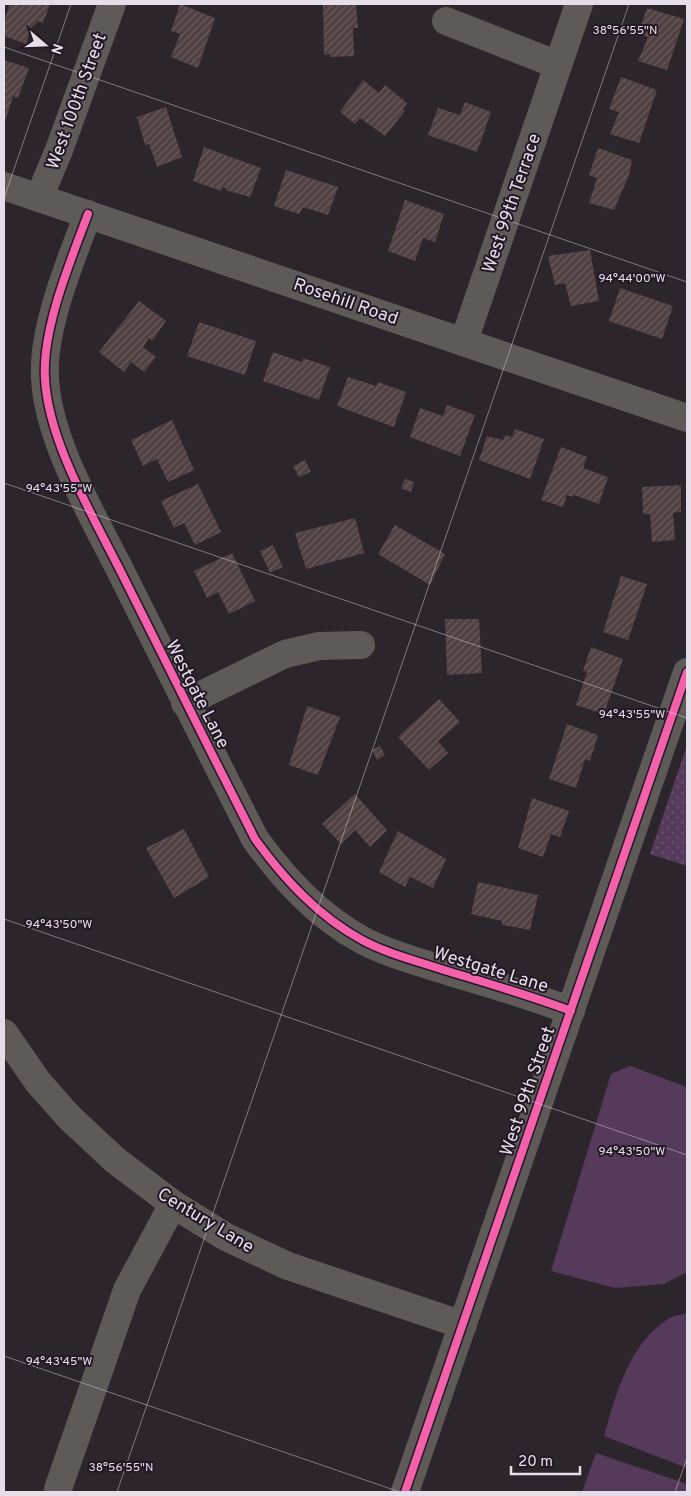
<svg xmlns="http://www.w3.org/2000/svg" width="691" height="1496" viewBox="0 0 691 1496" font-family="Overpass,sans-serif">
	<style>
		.grass { fill: url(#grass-dots) }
		.garden { fill: #563a5b }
		.building { fill: url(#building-hatch) }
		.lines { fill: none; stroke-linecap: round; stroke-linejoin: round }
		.minor { stroke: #5d5a58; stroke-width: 28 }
		.cycleway-casing { stroke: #241826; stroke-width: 11 }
		.cycleway { stroke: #f560ab; stroke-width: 8 }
		.ticks { fill: none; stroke: #e5dde7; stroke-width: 1; stroke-opacity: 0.45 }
		.labels { text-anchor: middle; stroke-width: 4; stroke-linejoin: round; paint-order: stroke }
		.street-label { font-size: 18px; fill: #e5dde7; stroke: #241826 }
		.ticks-label { font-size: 12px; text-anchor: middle; fill: #e5dde7; stroke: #241826; stroke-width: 4; stroke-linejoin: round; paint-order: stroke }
	</style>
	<defs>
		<pattern id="grass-dots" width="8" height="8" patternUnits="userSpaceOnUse" patternTransform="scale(1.25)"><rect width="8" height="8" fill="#563a5b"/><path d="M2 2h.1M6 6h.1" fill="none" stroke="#6e5673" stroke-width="1.8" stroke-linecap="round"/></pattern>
		<pattern id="building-hatch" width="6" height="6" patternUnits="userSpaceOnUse" patternTransform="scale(1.25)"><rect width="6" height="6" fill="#504042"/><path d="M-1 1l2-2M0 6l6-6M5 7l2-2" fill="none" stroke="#695b5d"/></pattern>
	</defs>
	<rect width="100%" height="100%" fill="#2c262c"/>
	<path class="grass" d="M 687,745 L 687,866 L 650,854 Z"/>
	<path class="garden" d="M 630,1066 L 687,1087 L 687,1272 L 664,1284 L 615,1288 L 551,1271 L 611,1074 Z
		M 687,1313 L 687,1468 L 604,1436 C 616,1394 629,1344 668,1319 C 673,1315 682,1315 687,1313 Z
		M 596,1453 L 687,1484 L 687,1492 L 582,1492 Z"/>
	<path class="building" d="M 10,4 L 50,4 L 43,23 L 37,21 L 34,26 L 32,26 L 26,44 L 4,36 L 4,21 Z
		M 180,4 L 215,18 L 198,68 L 171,57 L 180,34 L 171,31 Z
		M 323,4 L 356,4 L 358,28 L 353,28 L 354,56 L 330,57 L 330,54 L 324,55 Z
		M 647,8 L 684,19 L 667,70 L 638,61 L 648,37 L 638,33 Z
		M 4,60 L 29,68 L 18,98 L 13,96 L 4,125 Z
		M 621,77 L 657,90 L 639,143 L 610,134 L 619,112 L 609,109 Z
		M 363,80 L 379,93 L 385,85 L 407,103 L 403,109 L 405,111 L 385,136 L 360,118 L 355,124 L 340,112 Z
		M 465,102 L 491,112 L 477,152 L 428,135 L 438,108 L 460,115 Z
		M 166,107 L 182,157 L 157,167 L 149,144 L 145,145 L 137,117 Z
		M 204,147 L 261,168 L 250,197 L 225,190 L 226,188 L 223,187 L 221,191 L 193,181 Z
		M 598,148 L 632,160 L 629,175 L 614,210 L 589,203 L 597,178 L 589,175 Z
		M 286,170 L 338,187 L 328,215 L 303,207 L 299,214 L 274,206 Z
		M 405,200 L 444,214 L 435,242 L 423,238 L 415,261 L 388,251 Z
		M 590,250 L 599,301 L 571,306 L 565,283 L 555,285 L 548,256 Z
		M 620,288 L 673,306 L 662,339 L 609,321 Z
		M 139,301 L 166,321 L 152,341 L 149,338 L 143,347 L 156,357 L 144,372 L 131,362 L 124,372 L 99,352 Z
		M 199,322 L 256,341 L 245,375 L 187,356 Z
		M 273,352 L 302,362 L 303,358 L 330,367 L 319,400 L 263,381 Z
		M 348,377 L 376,386 L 378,382 L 406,392 L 394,427 L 337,406 Z
		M 447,405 L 475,415 L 460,456 L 410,437 L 420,408 L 443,416 Z
		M 172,420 L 194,470 L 168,482 L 157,459 L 143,466 L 131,440 Z
		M 515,429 L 544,439 L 530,479 L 479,460 L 487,436 L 503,440 L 505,435 L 512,437 Z
		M 561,447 L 587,457 L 583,468 L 608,477 L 599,504 L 574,495 L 572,497 L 567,495 L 563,507 L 541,500 Z
		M 305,460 L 311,472 L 299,477 L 293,466 Z
		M 405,479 L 414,482 L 411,492 L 401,488 Z
		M 198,484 L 221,532 L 195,545 L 184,523 L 174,528 L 161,501 Z
		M 681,485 L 681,512 L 673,513 L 675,540 L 652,542 L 650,514 L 643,514 L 642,487 Z
		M 355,518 L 364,553 L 306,569 L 295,533 Z
		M 395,525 L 445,554 L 430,585 L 378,554 Z
		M 273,545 L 283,567 L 270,573 L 260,551 Z
		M 232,553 L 255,601 L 229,614 L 218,592 L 207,598 L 194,571 Z
		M 621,576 L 647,584 L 628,640 L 603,632 Z
		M 445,619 L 479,619 L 482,673 L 447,675 Z
		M 591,647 L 623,659 L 604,714 L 576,705 L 587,672 L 583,671 Z
		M 439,699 L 460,722 L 438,741 L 448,753 L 429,770 L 398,737 Z
		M 307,706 L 340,717 L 318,775 L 289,765 Z
		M 567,724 L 598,735 L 590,761 L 585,759 L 576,788 L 549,779 Z
		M 380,746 L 385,755 L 377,760 L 372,750 Z
		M 355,794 L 387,830 L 370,847 L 355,830 L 341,844 L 322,824 Z
		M 532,798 L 569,811 L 560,837 L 551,834 L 543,857 L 518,848 Z
		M 184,829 L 209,877 L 174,898 L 146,848 Z
		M 398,831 L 446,859 L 433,888 L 410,877 L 405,887 L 379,872 Z
		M 478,882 L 538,895 L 530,930 L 502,925 L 502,921 L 471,914 Z"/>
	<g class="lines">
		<path class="minor" d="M 446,21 L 558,65
			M 4,186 L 687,418
			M 39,198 L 59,150 L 112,4
			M 88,214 C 71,260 42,328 45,378 C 48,443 96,521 125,580 C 168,666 211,753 255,839 C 285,880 318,916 362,940 C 388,954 417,961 444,970 C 487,983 529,995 571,1011
			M 464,341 L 579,4
			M 185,703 L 285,654 L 319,646 L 361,645
			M 4,1033 L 38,1082 L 69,1117 L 115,1160 L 173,1204 L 226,1237 L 288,1266 L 463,1325
			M 58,1489 L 127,1290 L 173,1204
			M 405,1492 L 687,672"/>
		<g class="cycleway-casing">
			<path id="cycleway" d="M 88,214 C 71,260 42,328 45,378 C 48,443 96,521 125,580 C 168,666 211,753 255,839 C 285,880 318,916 362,940 C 388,954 417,961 444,970 C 487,983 529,995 571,1011
				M 405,1492 L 687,672"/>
		</g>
		<use href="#cycleway" class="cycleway"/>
	</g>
	<path class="ticks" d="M 4,47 L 687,282M 4,198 L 71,4M 4,483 L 687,718M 4,919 L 687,1155M 4,1356 L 400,1492M 117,1492 L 629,4M 675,1492 L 687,1458"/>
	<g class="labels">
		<g class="street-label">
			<text transform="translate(76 101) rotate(-70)" y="6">West 100th Street</text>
			<text transform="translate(511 203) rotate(-71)" y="6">West 99th Terrace</text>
			<text transform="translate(346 301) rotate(19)" y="6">Rosehill Road</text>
			<text transform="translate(198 694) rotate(63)" y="6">Westgate Lane</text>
			<text transform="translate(491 969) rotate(17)" y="6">Westgate Lane</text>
			<text transform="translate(527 1091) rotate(-71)" y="6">West 99th Street</text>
			<text transform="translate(206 1220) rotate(31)" y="6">Century Lane</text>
		</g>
	</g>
	<g class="ticks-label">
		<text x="625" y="34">38°56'55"N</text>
		<text x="632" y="282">94°44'00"W</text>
		<text x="59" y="492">94°43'55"W</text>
		<text x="632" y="718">94°43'55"W</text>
		<text x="59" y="928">94°43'50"W</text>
		<text x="632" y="1155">94°43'50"W</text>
		<text x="59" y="1365">94°43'45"W</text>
		<text x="121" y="1471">38°56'55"N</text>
	</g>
	<rect width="691" height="1496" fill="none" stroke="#e5dde7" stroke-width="10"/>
	<g transform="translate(45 45) rotate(109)" stroke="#241826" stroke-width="4" paint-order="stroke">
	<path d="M0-4L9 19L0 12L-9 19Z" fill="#e5dde7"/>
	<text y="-8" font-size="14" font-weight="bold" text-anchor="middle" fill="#e5dde7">N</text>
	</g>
	<path d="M511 1466v8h69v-8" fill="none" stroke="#e5dde7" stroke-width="2.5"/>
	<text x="518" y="1466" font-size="15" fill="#e5dde7" stroke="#241826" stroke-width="4" paint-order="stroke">20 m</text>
</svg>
